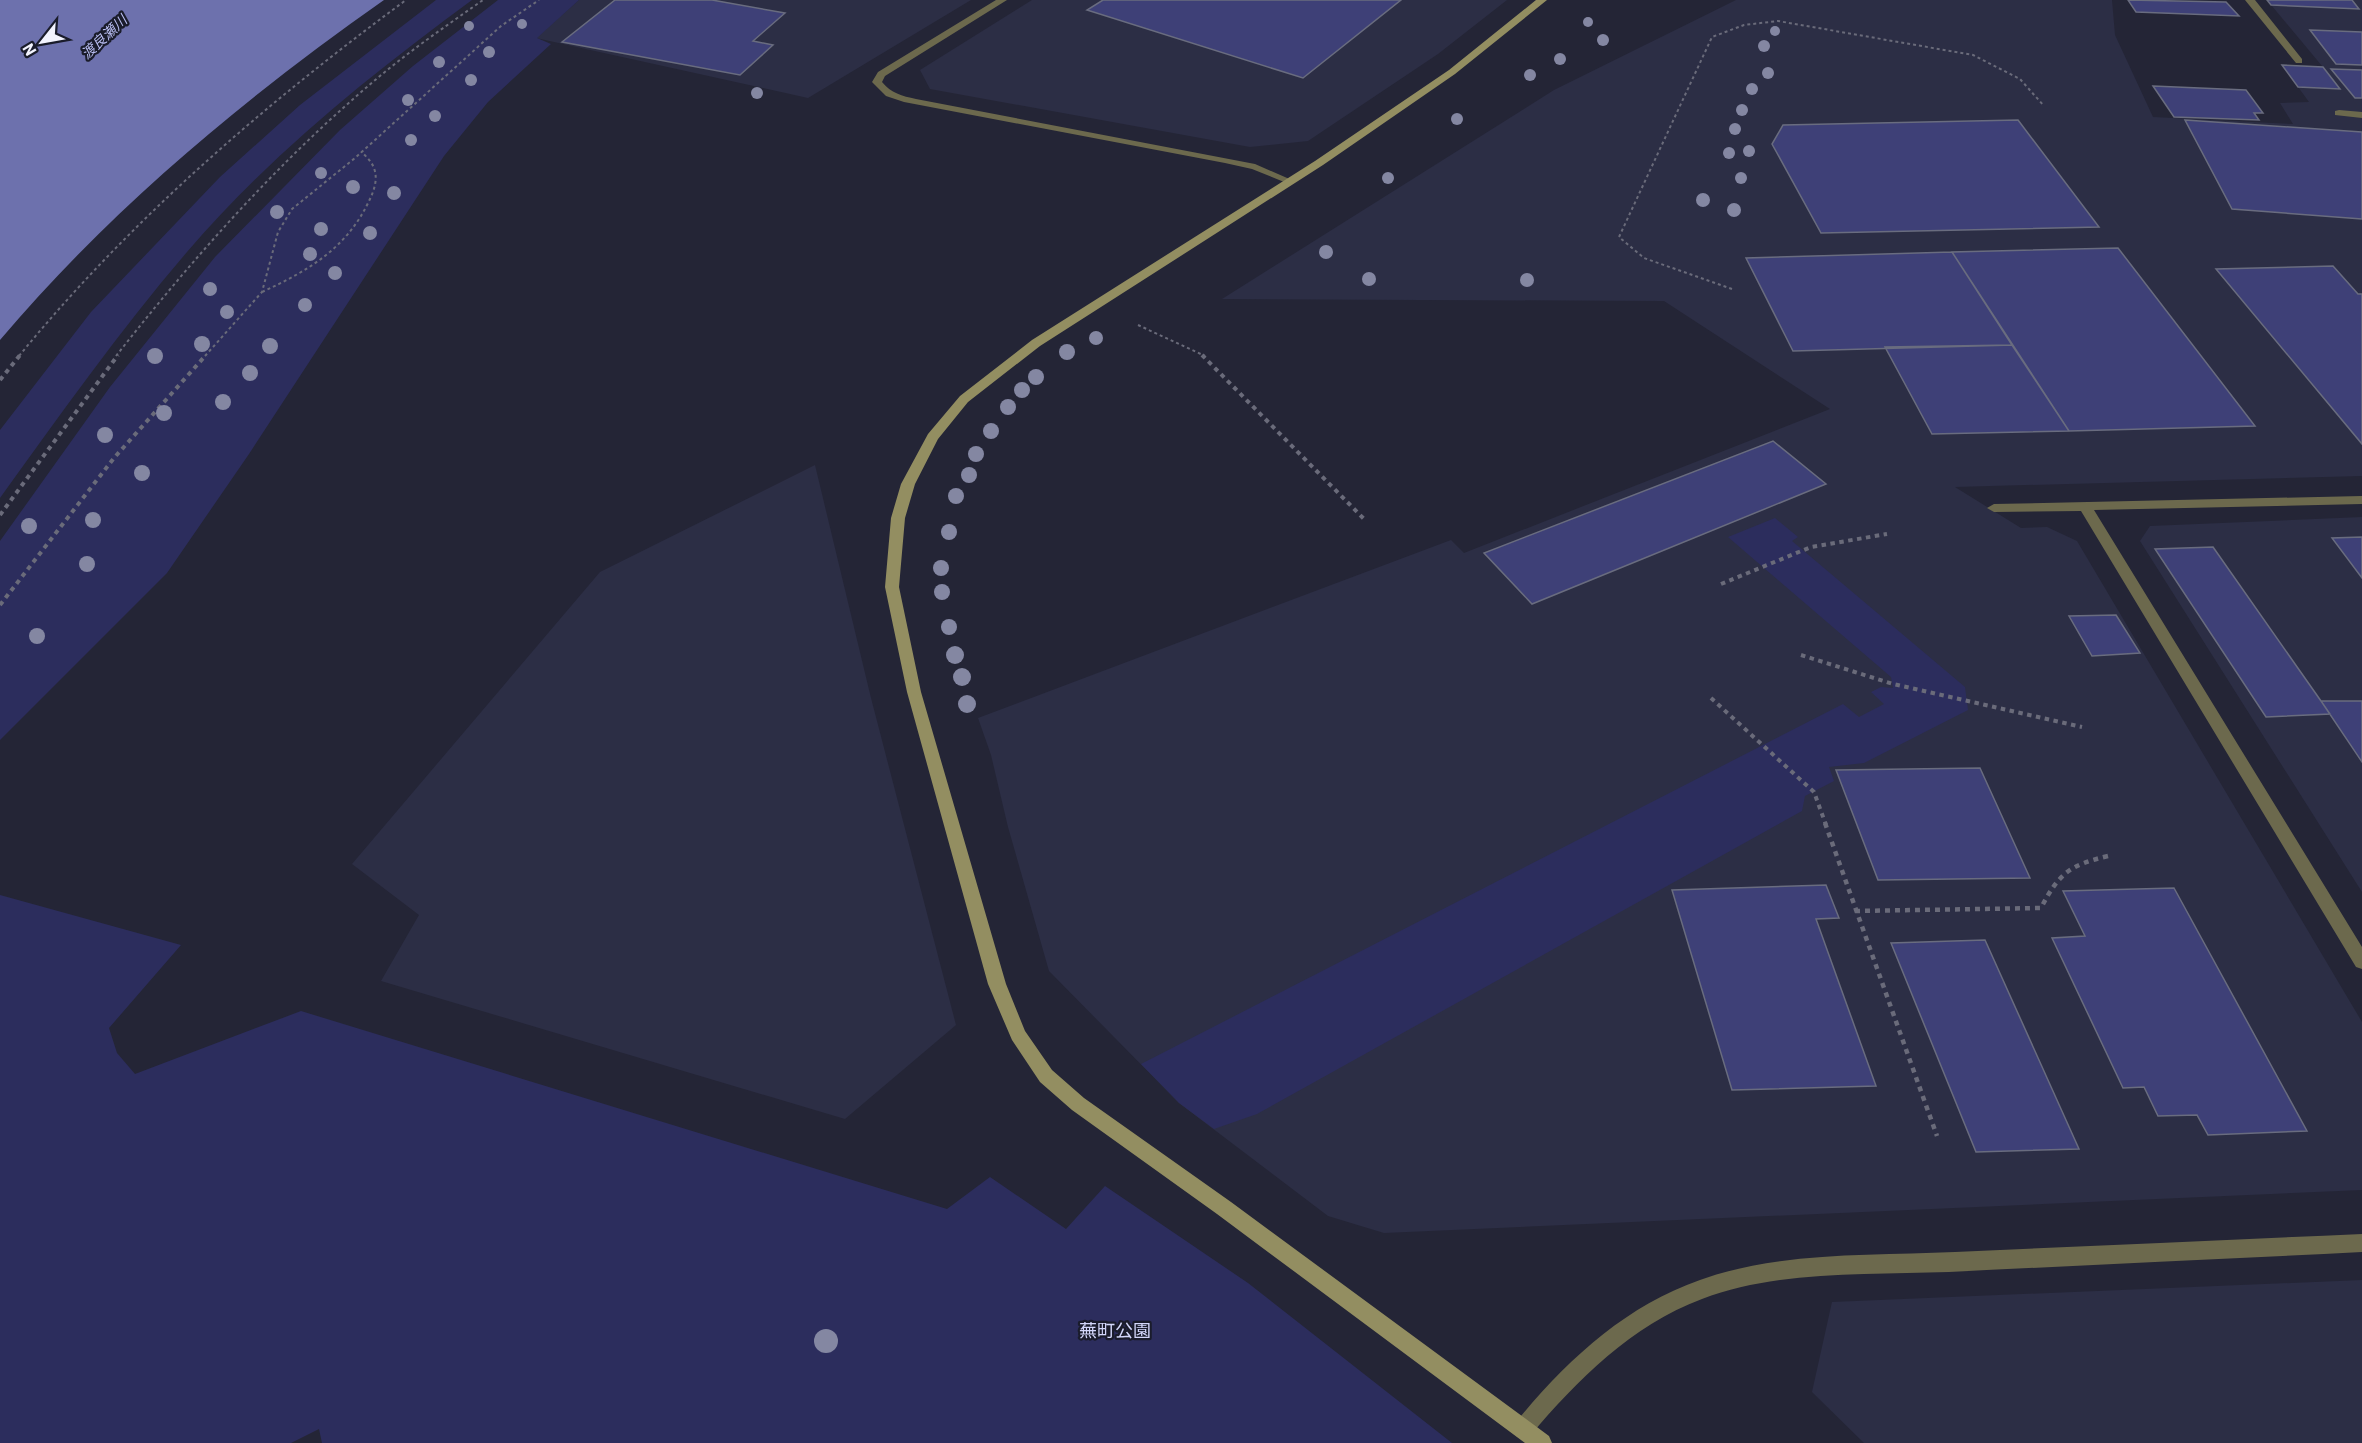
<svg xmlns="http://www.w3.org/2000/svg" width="2362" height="1443" viewBox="0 0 2362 1443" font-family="Barlow,'Noto Sans JP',sans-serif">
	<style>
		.built { fill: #2c2e45 }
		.green { fill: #2c2d5d }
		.water { fill: #6d71ad }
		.building { fill: #3e4077; stroke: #696c7f; stroke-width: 1.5 }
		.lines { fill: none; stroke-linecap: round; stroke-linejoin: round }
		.path-far2 { stroke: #6a6b7a; stroke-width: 2; stroke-dasharray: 3 3; stroke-linecap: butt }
		.path-far1 { stroke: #6a6b7a; stroke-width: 4; stroke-dasharray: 4.5 4.5; stroke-linecap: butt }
		.path { stroke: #6a6b7a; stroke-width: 4.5; stroke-dasharray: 5 5; stroke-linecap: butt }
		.lane { fill: #6c694d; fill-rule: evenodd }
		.street { fill: #6c694d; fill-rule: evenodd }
		.secondary { fill: #938e61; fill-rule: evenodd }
		.tree { fill: #8487a2 }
		.labels { text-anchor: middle; stroke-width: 4.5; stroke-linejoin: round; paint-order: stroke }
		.far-water-label { font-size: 14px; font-style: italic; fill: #b9bef2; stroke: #1a1c2b }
		.near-park-label { font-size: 18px; fill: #d3d7fa; stroke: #1a1c2b }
	</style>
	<rect width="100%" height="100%" fill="#242536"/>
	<path class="built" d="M 579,0 L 971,0 L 808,98 L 536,38 Z
		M 1032,0 L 1507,0 L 1438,54 L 1308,141 L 1250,147 L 930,89 L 920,70 Z
		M 1736,0 L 2112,0 L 2115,35 L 2153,117 L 2293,124 L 2280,103 L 2309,102 L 2282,65 L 2322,66 L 2267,0 L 2362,0 L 2362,476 L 1955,487 L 2021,528 L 2047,527 L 2077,541 L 2362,1022 L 2362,1190 L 1384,1233 L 1328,1216 L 1179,1103 L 1049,971 L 1008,827 L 991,755 L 978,718 L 1451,540 L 1464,553 L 1830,409 L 1664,301 L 1222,299 L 1554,90 Z
		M 815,465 L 871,698 L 956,1025 L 845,1119 L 381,981 L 419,915 L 352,864 L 600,572 Z
		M 2362,517 L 2362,892 L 2140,541 L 2150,526 Z
		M 2362,1280 L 2362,1443 L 1864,1443 L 1812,1392 L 1832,1302 Z"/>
	<path class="green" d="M 436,0 L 472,0 C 370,75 270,155 187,252 C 120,330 60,415 0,498 L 0,430 L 91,312 L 220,177 L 300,105 Z
		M 498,0 L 579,0 L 537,38 L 551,44 L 488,102 L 444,156 L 249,454 L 167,573 L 0,740 L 0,541 L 110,387 L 215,257 L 340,130 L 413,66 Z
		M 1775,518 L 1798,537 L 1792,541 L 1965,687 L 1968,710 L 1864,763 L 1829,767 L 1834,781 L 1805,796 L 1802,811 L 1257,1114 L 1214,1129 L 1179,1103 L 1141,1064 L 1843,704 L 1859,717 L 1884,704 L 1871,692 L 1881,687 L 1893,688 L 1891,677 L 1728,537 Z
		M 0,895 L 181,945 L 109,1028 L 117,1053 L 135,1074 L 301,1011 L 947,1209 L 990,1177 L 1066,1229 L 1105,1186 L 1248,1283 L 1452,1443 L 322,1443 L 319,1429 L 291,1443 L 0,1443 Z"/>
	<path class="water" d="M 0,0 L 384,0 C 243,99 111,209 0,340 Z"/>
	<path class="building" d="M 615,0 L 712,0 L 785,13 L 753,41 L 773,45 L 740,75 L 562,42 Z
		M 1103,0 L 1401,0 L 1303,78 L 1087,10 Z
		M 2128,0 L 2226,2 L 2239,16 L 2136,12 Z
		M 2267,0 L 2352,0 L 2359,9 L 2271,5 Z
		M 2310,30 L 2362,32 L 2362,65 L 2336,64 Z
		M 2282,65 L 2323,67 L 2340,89 L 2298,87 Z
		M 2331,69 L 2362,70 L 2362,98 L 2355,98 Z
		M 2153,86 L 2246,90 L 2263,113 L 2254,113 L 2259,120 L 2174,117 Z
		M 2018,120 L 2099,227 L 1821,233 L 1772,144 L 1783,125 Z
		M 2185,120 L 2362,132 L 2362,219 L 2232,209 Z
		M 2118,248 L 2255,426 L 2069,431 L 1952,252 Z
		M 1952,252 L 2012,345 L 1793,351 L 1746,258 Z
		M 2333,266 L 2358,294 L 2362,294 L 2362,444 L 2216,269 Z
		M 2012,345 L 2069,431 L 1932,434 L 1885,347 Z
		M 1773,441 L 1826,484 L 1532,604 L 1484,553 Z
		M 2362,537 L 2362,578 L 2332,538 Z
		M 2213,547 L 2321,701 L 2330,714 L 2266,717 L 2155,549 Z
		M 2116,615 L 2140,653 L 2092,656 L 2069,616 Z
		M 2321,701 L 2362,701 L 2362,762 Z
		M 1980,768 L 2030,878 L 1878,880 L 1836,770 Z
		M 1826,885 L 1839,918 L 1816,919 L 1876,1086 L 1732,1090 L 1672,890 Z
		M 2174,888 L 2307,1131 L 2208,1135 L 2197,1115 L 2158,1116 L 2144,1087 L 2123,1088 L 2052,938 L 2085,936 L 2063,891 Z
		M 1985,940 L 2079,1149 L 1976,1152 L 1891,943 Z"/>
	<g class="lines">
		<path class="path-far2" d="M 1732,289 L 1644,258 L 1619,237 L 1712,37 L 1744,25 L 1778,21 L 1973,55 L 2020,79 L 2044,106
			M 262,292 C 308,271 347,248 369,201 C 379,181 379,166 361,152
			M 1138,325 L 1205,356
			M 19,356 C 130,220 265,104 406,0
			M 116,356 C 193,258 278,162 374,81 C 408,52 446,26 483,0
			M 205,356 L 262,292 L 278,232 L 292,209 L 355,158 L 501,26 L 539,0"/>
		<path class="path-far1" d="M 1202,355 L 1366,521
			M 0,380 L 20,355
			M 0,515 L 118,355
			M 1721,584 L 1811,547 L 1887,534
			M 0,605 L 114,458 L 206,355
			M 1801,655 L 1893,684 L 2082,727
			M 1711,698 L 1814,792 L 1826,825"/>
		<path class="path" d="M 1825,823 L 1937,1136
			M 1855,911 L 2041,908 C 2059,873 2070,865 2108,856"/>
		<path class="lane" d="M 2339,110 L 2362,112 L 2362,118 L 2335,115 L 2335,111 Z"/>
		<path class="street" d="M 996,0 L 1007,0 L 885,76 L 882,82 C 891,93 902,96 916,99 L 1255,164 L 1294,181 L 1289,184 L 1252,169 L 1225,163 L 904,102 L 886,96 L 872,82 L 878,72 Z
			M 2245,0 L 2255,0 L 2302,59 L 2302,63 L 2296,63 Z
			M 2362,496 L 2362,504 L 2094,510 L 2362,947 L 2362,969 L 2356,967 L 2081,511 L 1994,512 L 1987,508 L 1994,504 Z
			M 2362,1234 L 2362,1252 C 2224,1259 2087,1265 1949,1272 C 1868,1275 1779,1270 1702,1299 C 1632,1325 1577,1380 1530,1436 L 1523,1439 L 1516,1436 L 1513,1429 L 1516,1422 C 1566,1361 1625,1306 1700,1280 C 1780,1251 1871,1256 1955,1252 C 2091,1246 2226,1240 2362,1234 Z"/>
		<path class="secondary" d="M 1536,0 L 1547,0 L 1455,74 L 1323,165 L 1040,346 L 968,402 L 938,439 L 915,484 L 905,518 L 899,587 L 921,692 L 1006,984 L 1025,1031 L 1052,1070 L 1084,1098 L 1231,1202 L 1549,1436 L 1552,1443 L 1525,1443 L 1217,1214 L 1072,1110 L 1040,1082 L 1012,1040 L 988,984 L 907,692 L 885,587 L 891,518 L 901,484 L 928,434 L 960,396 L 1032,340 L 1315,161 L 1449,70 Z"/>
	</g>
	<g class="tree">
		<circle cx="1588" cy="22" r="5"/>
		<circle cx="522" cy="24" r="5"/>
		<circle cx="469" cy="26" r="5"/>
		<circle cx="1775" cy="31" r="5"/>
		<circle cx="1603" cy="40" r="6"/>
		<circle cx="1764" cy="46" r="6"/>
		<circle cx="489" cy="52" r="6"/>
		<circle cx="1560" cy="59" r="6"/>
		<circle cx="439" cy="62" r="6"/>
		<circle cx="1768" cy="73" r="6"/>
		<circle cx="1530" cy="75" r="6"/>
		<circle cx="471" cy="80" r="6"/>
		<circle cx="1752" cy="89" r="6"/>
		<circle cx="757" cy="93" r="6"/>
		<circle cx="408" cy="100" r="6"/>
		<circle cx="1742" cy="110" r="6"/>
		<circle cx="435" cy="116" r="6"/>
		<circle cx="1457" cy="119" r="6"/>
		<circle cx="1735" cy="129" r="6"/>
		<circle cx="411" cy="140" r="6"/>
		<circle cx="1749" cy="151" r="6"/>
		<circle cx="1729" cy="153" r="6"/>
		<circle cx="321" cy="173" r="6"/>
		<circle cx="1388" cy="178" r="6"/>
		<circle cx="1741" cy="178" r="6"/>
		<circle cx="353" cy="187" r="7"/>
		<circle cx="394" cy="193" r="7"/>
		<circle cx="1703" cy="200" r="7"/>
		<circle cx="1734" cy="210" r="7"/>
		<circle cx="277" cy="212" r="7"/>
		<circle cx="321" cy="229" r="7"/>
		<circle cx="370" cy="233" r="7"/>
		<circle cx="1326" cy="252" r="7"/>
		<circle cx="310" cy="254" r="7"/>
		<circle cx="335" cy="273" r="7"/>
		<circle cx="1369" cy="279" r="7"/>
		<circle cx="1527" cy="280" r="7"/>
		<circle cx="210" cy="289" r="7"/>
		<circle cx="305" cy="305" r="7"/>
		<circle cx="227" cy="312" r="7"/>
		<circle cx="1096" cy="338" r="7"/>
		<circle cx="202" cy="344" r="8"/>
		<circle cx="270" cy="346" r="8"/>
		<circle cx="1067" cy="352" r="8"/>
		<circle cx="155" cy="356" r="8"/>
		<circle cx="250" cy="373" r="8"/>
		<circle cx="1036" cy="377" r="8"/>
		<circle cx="1022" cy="390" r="8"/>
		<circle cx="223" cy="402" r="8"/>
		<circle cx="1008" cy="407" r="8"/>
		<circle cx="164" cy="413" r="8"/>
		<circle cx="991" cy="431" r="8"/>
		<circle cx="105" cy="435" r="8"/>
		<circle cx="976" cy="454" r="8"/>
		<circle cx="142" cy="473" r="8"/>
		<circle cx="969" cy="475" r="8"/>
		<circle cx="956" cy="496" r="8"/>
		<circle cx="93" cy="520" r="8"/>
		<circle cx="29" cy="526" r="8"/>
		<circle cx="949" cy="532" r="8"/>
		<circle cx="87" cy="564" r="8"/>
		<circle cx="941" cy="568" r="8"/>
		<circle cx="942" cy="592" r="8"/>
		<circle cx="949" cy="627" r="8"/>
		<circle cx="37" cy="636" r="8"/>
		<circle cx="955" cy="655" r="9"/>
		<circle cx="962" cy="677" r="9"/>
		<circle cx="967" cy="704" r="9"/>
		<circle cx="826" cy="1341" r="12"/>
	</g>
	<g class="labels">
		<g class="far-water-label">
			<text transform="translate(104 37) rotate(-43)" y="5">渡良瀬川</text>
		</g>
		<g class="near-park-label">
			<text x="1115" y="1337">蕪町公園</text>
		</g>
	</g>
	<g transform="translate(42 42) rotate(239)" stroke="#1a1c2b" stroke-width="4.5" paint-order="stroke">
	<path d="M0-4.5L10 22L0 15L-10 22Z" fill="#f2f3fe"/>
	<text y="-9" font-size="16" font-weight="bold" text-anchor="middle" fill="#f2f3fe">N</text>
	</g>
</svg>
